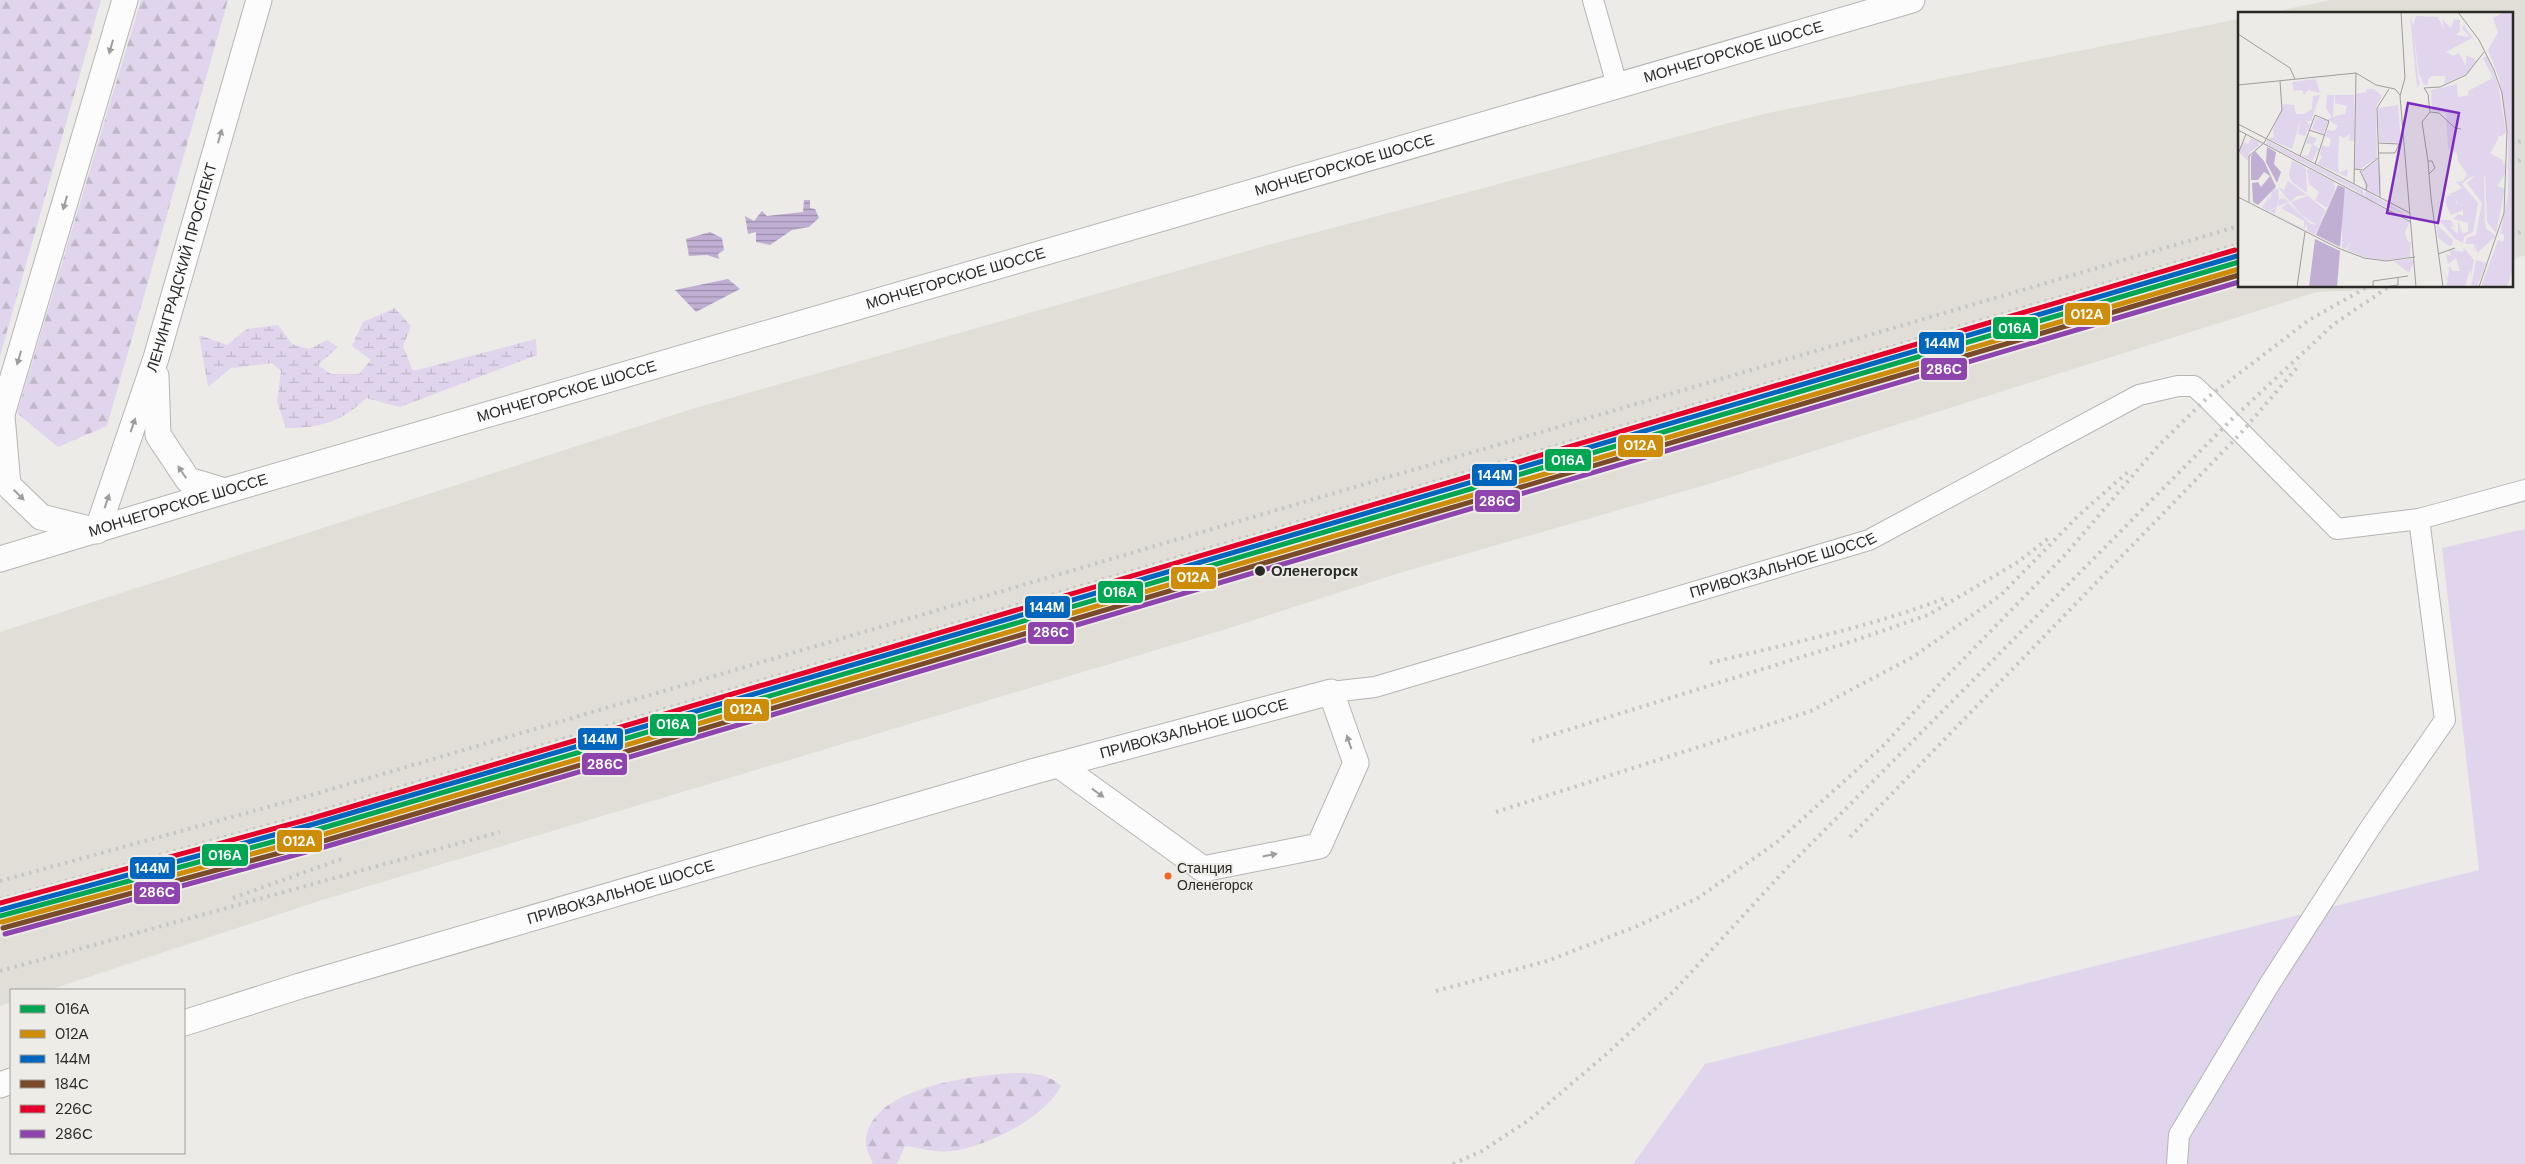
<svg xmlns="http://www.w3.org/2000/svg" width="2525" height="1164" viewBox="0 0 2525 1164" font-family="'DM Sans',sans-serif">
	<style>
		.built { fill: #e0ded7 }
		.green { fill: #e0d5ec }
		.forest { fill: url(#forest-firs) }
		.wetland { fill: url(#wetland-marsh) }
		.water { fill: url(#water-rules) }
		.lines { fill: none; stroke-linecap: round; stroke-linejoin: round }
		.minor-casing { stroke: #b5b5b3; stroke-width: 22 }
		.tertiary-casing { stroke: #b5b5b3; stroke-width: 27 }
		.minor { stroke: #fcfcfc; stroke-width: 20 }
		.tertiary { stroke: #fcfcfc; stroke-width: 25 }
		.rail { stroke: #c6c6c4; stroke-width: 4; stroke-dasharray: 2.5 5; stroke-linecap: butt }
		.rail-1-casing { stroke: #edece7; stroke-width: 9 }
		.rail-2-casing { stroke: #edece7; stroke-width: 9 }
		.rail-3-casing { stroke: #edece7; stroke-width: 9 }
		.rail-4-casing { stroke: #edece7; stroke-width: 9 }
		.rail-5-casing { stroke: #edece7; stroke-width: 9 }
		.rail-6-casing { stroke: #edece7; stroke-width: 9 }
		.rail-1 { stroke: #00a651; stroke-width: 5 }
		.rail-2 { stroke: #ce8d08; stroke-width: 5 }
		.rail-3 { stroke: #0065bd; stroke-width: 5 }
		.rail-4 { stroke: #7a4b2a; stroke-width: 5 }
		.rail-5 { stroke: #e4002b; stroke-width: 5 }
		.rail-6 { stroke: #8e44ad; stroke-width: 5 }
		.oneway { fill: #9d9d9c }
		.stop-dot { fill: #292927; stroke: #edece7; stroke-width: 2 }
		.bus-dot { fill: #f26522; stroke: #edece7; stroke-width: 2 }
		.labels { text-anchor: middle; stroke-width: 4; stroke-linejoin: round; paint-order: stroke }
		.bus-label { font-size: 14px; fill: #292927; stroke: #edece7; text-anchor: start }
		.street-label { font-size: 15px; fill: #292927; stroke: #edece7 }
		.stop-label { font-size: 15px; font-weight: bold; fill: #292927; stroke: #edece7; text-anchor: start }
		.inset-road { fill: none; stroke: #9e9d9b; stroke-width: 1 }
		.view { fill: #7b2cbf; fill-opacity: 0.15; stroke: #7b2cbf; stroke-width: 2.5 }
		.inset-edge { fill: none; stroke: #292927; stroke-width: 2.5 }
		.line-badge { stroke: #edece7; stroke-width: 2 }
		.badge-label { font-size: 14px; text-anchor: middle; font-weight: bold; fill: #fff }
	</style>
	<defs>
		<pattern id="forest-firs" width="22" height="20" patternUnits="userSpaceOnUse" patternTransform="scale(1.25)"><rect width="22" height="20" fill="#e0d5ec"/><path d="M5 1l3.5 6h-7zM16 11l3.5 6h-7z" fill="#c0b7ca"/></pattern>
		<pattern id="wetland-marsh" width="20" height="14" patternUnits="userSpaceOnUse" patternTransform="scale(1.25)"><rect width="20" height="14" fill="#e0d5ec"/><path d="M1 5h8M5 5V1M11 12h8M15 12V8" fill="none" stroke="#c0b7ca"/></pattern>
		<pattern id="water-rules" width="6" height="5" patternUnits="userSpaceOnUse" patternTransform="scale(1.25)"><rect width="6" height="5" fill="#c0afd3"/><path d="M0 2.5h6" fill="none" stroke="#9c8eab"/></pattern>
	</defs>
	<rect width="100%" height="100%" fill="#ecebe8"/>
	<path class="built" d="M 2330,0 L 2525,0 L 2525,255 L 2511,261 L 2511,14 L 2264,14 Z
		M 2239,19 L 2239,286 L 2454,286 L 2317,292 L 1709,484 L 1396,574 L 1223,630 L 322,900 L 49,990 L 11,990 L 11,1002 L 0,1006 L 0,632 L 692,409 L 1268,245 L 1763,114 Z"/>
	<path class="green" d="M 2525,529 L 2525,1164 L 1633,1164 L 1705,1064 L 2479,870 L 2442,548 Z"/>
	<path class="forest" d="M 0,0 L 101,0 L 0,356 Z
		M 141,0 L 228,0 L 107,426 L 58,447 L 17,413 Z
		M 1016,1073 C 1032,1073 1049,1074 1061,1086 C 1045,1118 986,1147 951,1151 C 937,1153 920,1148 905,1146 L 897,1164 L 873,1164 C 871,1158 867,1151 866,1146 C 863,1087 975,1075 1016,1073 Z"/>
	<path class="wetland" d="M 395,308 L 411,326 L 403,346 L 413,371 L 536,339 L 537,355 L 400,407 L 366,398 C 342,422 320,428 286,428 L 277,402 L 281,371 L 272,363 L 231,368 L 208,387 L 199,335 L 227,345 L 247,329 L 278,325 L 292,344 L 309,349 L 327,340 L 338,347 L 318,365 L 331,374 L 359,374 L 371,360 L 352,346 L 363,322 Z"/>
	<path class="water" d="M 804,200 L 810,200 L 810,208 L 815,209 L 819,218 L 809,227 L 792,230 L 770,245 L 756,242 L 756,232 L 748,234 L 745,216 L 754,221 L 762,211 L 767,216 L 803,212 Z
		M 710,232 L 722,238 L 724,250 L 718,254 L 719,259 L 707,255 L 689,256 L 686,239 Z
		M 728,279 L 740,289 L 696,312 L 675,290 Z"/>
	<g class="lines">
		<g class="minor-casing">
			<g id="minor">
				<path d="M 1593,0 L 1617,85"/>
				<path id="s1" d="M 1331,692 L 1375,687 L 1869,540 L 2139,395 L 2178,386 L 2194,386 L 2207,398 L 2337,529 L 2419,519 L 2525,490"/>
				<path d="M 2177,1164 L 2179,1135 L 2269,985 L 2370,828 L 2445,720 L 2419,519"/>
			</g>
		</g>
		<g class="tertiary-casing">
			<g id="tertiary">
				<path d="M 156,376 L 158,435 L 188,480 L 225,491"/>
				<path id="s2" d="M 2,416 L 8,485 L 41,517 L 97,531 L 156,358 L 259,0"/>
				<path d="M 0,421 L 125,0"/>
				<path id="s3" d="M 0,559 L 225,491 L 1912,0"/>
				<path id="s4" d="M 184,1023 L 300,986 L 1035,771 L 1331,692 L 1356,763 L 1319,846 L 1203,869 L 1059,765"/>
				<path d="M 0,1085 L 11,1081"/>
			</g>
		</g>
		<use href="#minor" class="minor"/>
		<use href="#tertiary" class="tertiary"/>
		<path class="rail" d="M 2511,144 L 2525,140
			M 2511,163 L 2525,159
			M 2511,235 L 2525,231
			M 1710,663 C 1790,643 1872,627 1948,597
			M 1532,741 L 1859,639 L 1928,615 L 2018,562 L 2050,537
			M 1496,812 L 1811,711 L 1913,657 L 2001,595 L 2080,514 L 2129,471
			M 1850,837 L 2241,433 L 2300,364
			M 0,881 L 308,796 L 2239,226
			M 233,898 L 341,859
			M 0,899 L 312,813 L 2239,244
			M 0,971 L 500,832
			M 1436,991 L 1547,961 L 1635,927 L 1698,898 L 1777,842 L 1883,746 L 1944,679 L 2065,555 L 2158,446 L 2207,398 L 2309,320 L 2369,286
			M 1453,1164 L 1482,1151 L 1529,1120 L 1610,1051 L 1673,992 L 1785,870 L 2230,421 L 2334,324 L 2390,286"/>
		<g class="rail-1-casing">
			<path id="rail-1" d="M 0,916 L 316,830 L 2239,262"/>
		</g>
		<g class="rail-2-casing">
			<path id="rail-2" d="M 2,922 L 318,836 L 2239,269"/>
		</g>
		<g class="rail-3-casing">
			<path id="rail-3" d="M 0,910 L 314,824 L 2237,256"/>
		</g>
		<g class="rail-4-casing">
			<path id="rail-4" d="M 3,928 L 320,842 L 2239,275"/>
		</g>
		<g class="rail-5-casing">
			<path id="rail-5" d="M 0,903 L 313,818 L 2235,250"/>
		</g>
		<g class="rail-6-casing">
			<path id="rail-6" d="M 5,934 L 321,848 L 2239,282"/>
		</g>
		<use href="#rail-1" class="rail-1"/>
		<use href="#rail-2" class="rail-2"/>
		<use href="#rail-3" class="rail-3"/>
		<use href="#rail-4" class="rail-4"/>
		<use href="#rail-5" class="rail-5"/>
		<use href="#rail-6" class="rail-6"/>
	</g>
	<defs><path id="oneway-solid" d="M-6-.8H1V-3.2L6.5 0L1 3.2V.8H-6Z" transform="scale(1.25)"/></defs>
	<g class="oneway">
		<use href="#oneway-solid" transform="translate(111 47) rotate(106)"/>
		<use href="#oneway-solid" transform="translate(220 136) rotate(-74)"/>
		<use href="#oneway-solid" transform="translate(65 203) rotate(106)"/>
		<use href="#oneway-solid" transform="translate(19 358) rotate(106)"/>
		<use href="#oneway-solid" transform="translate(133 425) rotate(-71)"/>
		<use href="#oneway-solid" transform="translate(182 472) rotate(-124)"/>
		<use href="#oneway-solid" transform="translate(19 495) rotate(45)"/>
		<use href="#oneway-solid" transform="translate(107 501) rotate(-71)"/>
		<use href="#oneway-solid" transform="translate(1349 742) rotate(-109)"/>
		<use href="#oneway-solid" transform="translate(1098 793) rotate(36)"/>
		<use href="#oneway-solid" transform="translate(1270 855) rotate(-11)"/>
	</g>
	<circle class="stop-dot" cx="1260" cy="571" r="6"/>
	<circle class="bus-dot" cx="1168" cy="876" r="4.5"/>
	<g class="labels">
		<g class="bus-label">
			<text x="1177" y="873">Станция<tspan x="1177" dy="17">Оленегорск</tspan></text>
		</g>
		<g class="street-label">
			<text dy="5" stroke="none"><textPath href="#s3" startOffset="1806">МОНЧЕГОРСКОЕ ШОССЕ</textPath></text>
			<text dy="5" stroke="none"><textPath href="#s3" startOffset="1401">МОНЧЕГОРСКОЕ ШОССЕ</textPath></text>
			<text dy="5" stroke="none"><textPath href="#s2" startOffset="450">ЛЕНИНГРАДСКИЙ ПРОСПЕКТ</textPath></text>
			<text dy="5" stroke="none"><textPath href="#s3" startOffset="996">МОНЧЕГОРСКОЕ ШОССЕ</textPath></text>
			<text dy="5" stroke="none"><textPath href="#s3" startOffset="591">МОНЧЕГОРСКОЕ ШОССЕ</textPath></text>
			<text dy="5" stroke="none"><textPath href="#s3" startOffset="186">МОНЧЕГОРСКОЕ ШОССЕ</textPath></text>
			<text dy="5" stroke="none"><textPath href="#s1" startOffset="470">ПРИВОКЗАЛЬНОЕ ШОССЕ</textPath></text>
			<text dy="5" stroke="none"><textPath href="#s4" startOffset="1052">ПРИВОКЗАЛЬНОЕ ШОССЕ</textPath></text>
			<text dy="5" stroke="none"><textPath href="#s4" startOffset="456">ПРИВОКЗАЛЬНОЕ ШОССЕ</textPath></text>
		</g>
		<g class="stop-label">
			<text x="1271" y="576">Оленегорск</text>
		</g>
	</g>
	<g transform="translate(2238 12)">
		<rect width="275" height="275" fill="#ecebe8"/>
		<path d="M 219,72 L 220,85 L 238,82 L 259,104 L 260,127 L 252,141 L 265,148 L 263,156 L 248,163 L 231,165 L 220,149 L 219,142 L 210,136 L 208,101 L 194,99 L 193,78 ZM 129,77 L 136,77 L 144,84 L 138,95 L 139,146 L 122,157 L 117,157 L 118,82 L 128,80 ZM 89,83 L 96,83 L 95,107 L 88,96 ZM 97,83 L 116,83 L 117,129 L 111,128 L 112,122 L 105,112 L 109,94 L 97,91 ZM 160,93 L 163,131 L 141,130 L 140,96 ZM 13,126 L 24,132 L 20,131 L 21,134 L 12,140 L 10,149 L 1,140 L 5,130 L 10,132 ZM 140,147 L 143,165 L 142,184 L 128,178 L 123,159 ZM 217,183 L 218,191 L 225,193 L 225,198 L 213,203 L 207,190 L 209,184 Z" fill="#e0d5ec"/>
		<path d="M 266,0 L 275,2 L 274,260 L 269,275 L 243,275 L 260,228 L 265,230 L 266,227 L 266,222 L 262,222 L 270,183 L 270,121 L 261,66 L 250,38 L 260,20 L 255,6 ZM 172,4 L 175,14 L 178,4 L 200,5 L 206,18 L 204,7 L 213,16 L 216,7 L 222,8 L 222,19 L 218,23 L 232,25 L 224,16 L 226,13 L 244,40 L 234,26 L 208,40 L 215,44 L 221,41 L 228,54 L 228,43 L 235,46 L 238,49 L 230,61 L 206,72 L 208,64 L 194,64 L 190,67 L 190,73 L 186,73 L 181,62 L 175,16 L 180,65 L 182,71 L 179,76 ZM 249,44 L 260,72 L 268,120 L 264,124 L 260,124 L 259,104 L 254,104 L 253,97 L 242,96 L 238,82 L 230,83 L 230,79 L 255,66 L 245,46 ZM 78,67 L 82,81 L 70,78 L 66,83 L 64,78 L 56,79 L 54,70 ZM 82,83 L 73,109 L 68,109 L 72,113 L 67,124 L 60,122 L 63,106 L 54,137 L 30,127 L 36,125 L 35,118 L 46,92 L 56,93 L 58,102 L 66,102 L 74,97 L 75,84 ZM 105,102 L 109,102 L 105,111 L 112,122 L 106,126 L 101,123 L 100,153 L 101,161 L 110,157 L 109,165 L 79,152 L 84,145 L 82,142 L 84,133 L 91,135 L 93,127 L 87,124 L 90,118 L 96,119 L 100,114 L 89,107 ZM 78,105 L 90,109 L 85,122 L 74,117 ZM 71,124 L 79,126 L 75,133 L 81,136 L 74,149 L 63,143 L 70,144 L 74,133 L 68,131 ZM 30,129 L 125,178 L 126,185 L 128,179 L 169,203 L 127,186 L 117,178 L 28,132 ZM 54,148 L 68,156 L 69,181 L 54,170 L 51,163 ZM 226,149 L 227,154 L 236,162 L 224,172 L 240,191 L 235,220 L 226,225 L 225,231 L 217,227 L 201,208 L 213,208 L 216,214 L 212,215 L 220,222 L 220,209 L 225,222 L 230,219 L 230,211 L 215,207 L 220,202 L 225,204 L 225,193 L 219,191 L 217,183 L 210,183 L 224,176 L 218,170 L 225,169 L 230,161 L 222,151 ZM 263,150 L 267,152 L 267,162 L 259,174 L 267,177 L 258,221 L 249,210 L 247,161 L 249,156 L 261,156 ZM 69,156 L 96,170 L 97,178 L 89,196 L 77,188 L 81,180 L 71,172 ZM 246,161 L 247,211 L 248,217 L 258,224 L 239,241 L 238,231 L 237,241 L 236,232 L 227,232 L 229,226 L 238,223 L 244,191 L 229,171 L 239,162 ZM 50,169 L 69,183 L 59,184 L 52,190 L 40,175 L 46,178 ZM 108,176 L 172,210 L 167,220 L 170,230 L 173,229 L 172,245 L 147,248 L 126,245 L 109,238 L 114,228 L 108,237 L 104,236 L 104,199 ZM 40,177 L 41,188 L 44,186 L 48,189 L 43,182 L 51,190 L 41,194 L 41,189 L 39,195 L 30,199 L 24,195 L 31,185 L 32,188 L 34,179 ZM 70,184 L 88,199 L 80,211 L 89,200 L 77,223 L 69,219 L 69,211 L 66,218 L 31,199 L 38,196 L 37,202 L 66,217 L 66,209 L 43,196 L 50,191 L 73,212 L 79,213 L 69,207 L 70,186 L 69,206 L 65,204 L 52,191 L 60,198 L 53,190 ZM 198,212 L 215,228 L 214,233 L 211,234 L 200,226 ZM 226,236 L 236,248 L 233,264 L 232,257 L 227,275 L 207,275 L 210,270 L 205,258 L 210,267 L 211,254 L 215,259 L 222,259 L 218,246 L 210,252 L 208,242 L 213,244 L 211,238 L 216,238 L 225,240 ZM 174,247 L 176,250 L 171,261 L 156,249 ZM 238,248 L 248,251 L 239,275 L 233,275 Z" fill="#e0d5ec"/>
		<path d="M 29,135 L 38,140 L 36,152 L 43,160 L 39,171 L 28,150 ZM 17,139 L 26,149 L 38,175 L 20,193 L 15,190 L 14,171 L 20,170 L 23,175 L 32,164 L 26,160 L 20,168 L 13,168 L 13,144 ZM 100,173 L 107,176 L 102,235 L 78,223 ZM 77,227 L 102,239 L 99,275 L 71,275 Z" fill="#c0afd3"/>
		<path class="inset-road" d="M 163,0 L 167,66 L 162,84 L 178,275M 220,0 L 241,28 L 256,58 L 264,81 L 269,119 L 266,201 L 241,275M 0,22 L 52,56 L 57,67M 0,73 L 118,61 L 138,73 L 157,77 L 162,83M 186,76 L 190,82 L 192,100 L 184,110 L 190,149M 186,76 L 202,75 L 228,63 L 246,40M 192,100 L 201,101 L 217,116 L 223,117M 0,112 L 172,201M 0,118 L 173,210M 71,118 L 86,123M 140,131 L 161,132M 140,141 L 157,141 L 161,132M 0,142 L 8,122M 62,144 L 77,103 L 91,109 L 77,152M 116,157 L 125,158 L 140,146M 122,159 L 129,173 L 128,178M 191,162 L 197,156 L 194,149 L 190,149 L 191,163 L 193,186 L 205,275M 116,172 L 118,61M 0,185 L 100,236 L 126,246 L 148,249 L 177,245M 142,185 L 139,96 L 151,77M 11,190 L 11,144 L 26,131 L 44,98 L 42,69M 200,242 L 217,236M 59,275 L 67,220M 135,275 L 135,269 L 170,264M 147,275 L 160,273 L 160,266"/>
		<path class="view" d="M 170,91 L 221,101 L 200,211 L 149,201 Z"/>
		<rect width="275" height="275" class="inset-edge"/>
	</g>
	<g class="line-badge">
		<rect x="2064" y="302" width="47" height="24" rx="5" fill="#ce8d08"/>
		<rect x="1992" y="316" width="47" height="24" rx="5" fill="#00a651"/>
		<rect x="1918" y="331" width="47" height="24" rx="5" fill="#0065bd"/>
		<rect x="1920" y="357" width="48" height="24" rx="5" fill="#8e44ad"/>
		<rect x="1617" y="434" width="47" height="24" rx="5" fill="#ce8d08"/>
		<rect x="1544" y="448" width="48" height="24" rx="5" fill="#00a651"/>
		<rect x="1471" y="463" width="47" height="24" rx="5" fill="#0065bd"/>
		<rect x="1474" y="489" width="47" height="24" rx="5" fill="#8e44ad"/>
		<rect x="1170" y="566" width="47" height="24" rx="5" fill="#ce8d08"/>
		<rect x="1097" y="580" width="47" height="24" rx="5" fill="#00a651"/>
		<rect x="1024" y="595" width="47" height="24" rx="5" fill="#0065bd"/>
		<rect x="1027" y="621" width="48" height="24" rx="5" fill="#8e44ad"/>
		<rect x="723" y="698" width="47" height="24" rx="5" fill="#ce8d08"/>
		<rect x="649" y="713" width="48" height="24" rx="5" fill="#00a651"/>
		<rect x="577" y="727" width="47" height="24" rx="5" fill="#0065bd"/>
		<rect x="581" y="752" width="47" height="24" rx="5" fill="#8e44ad"/>
		<rect x="276" y="829" width="47" height="24" rx="5" fill="#ce8d08"/>
		<rect x="201" y="843" width="48" height="24" rx="5" fill="#00a651"/>
		<rect x="129" y="856" width="47" height="24" rx="5" fill="#0065bd"/>
		<rect x="133" y="881" width="48" height="24" rx="5" fill="#8e44ad"/>
	</g>
	<g class="badge-label">
		<text x="2087" y="319">012А</text>
		<text x="2015" y="333">016А</text>
		<text x="1942" y="348">144М</text>
		<text x="1944" y="374">286С</text>
		<text x="1640" y="450">012А</text>
		<text x="1568" y="465">016А</text>
		<text x="1495" y="480">144М</text>
		<text x="1497" y="506">286С</text>
		<text x="1193" y="582">012А</text>
		<text x="1120" y="597">016А</text>
		<text x="1047" y="612">144М</text>
		<text x="1051" y="637">286С</text>
		<text x="746" y="714">012А</text>
		<text x="673" y="729">016А</text>
		<text x="600" y="744">144М</text>
		<text x="605" y="769">286С</text>
		<text x="299" y="846">012А</text>
		<text x="225" y="860">016А</text>
		<text x="152" y="873">144М</text>
		<text x="157" y="897">286С</text>
	</g>
	<rect x="10" y="989" width="175" height="165" fill="#edece7" stroke="#9f9e9a"/>
	<rect x="20" y="1005" width="25" height="8" fill="#00a651" stroke="#9f9e9a"/>
	<text x="55" y="1014" font-size="15" fill="#292927">016А</text>
	<rect x="20" y="1030" width="25" height="8" fill="#ce8d08" stroke="#9f9e9a"/>
	<text x="55" y="1039" font-size="15" fill="#292927">012А</text>
	<rect x="20" y="1055" width="25" height="8" fill="#0065bd" stroke="#9f9e9a"/>
	<text x="55" y="1064" font-size="15" fill="#292927">144М</text>
	<rect x="20" y="1080" width="25" height="8" fill="#7a4b2a" stroke="#9f9e9a"/>
	<text x="55" y="1089" font-size="15" fill="#292927">184С</text>
	<rect x="20" y="1105" width="25" height="8" fill="#e4002b" stroke="#9f9e9a"/>
	<text x="55" y="1114" font-size="15" fill="#292927">226С</text>
	<rect x="20" y="1130" width="25" height="8" fill="#8e44ad" stroke="#9f9e9a"/>
	<text x="55" y="1139" font-size="15" fill="#292927">286С</text>
</svg>
